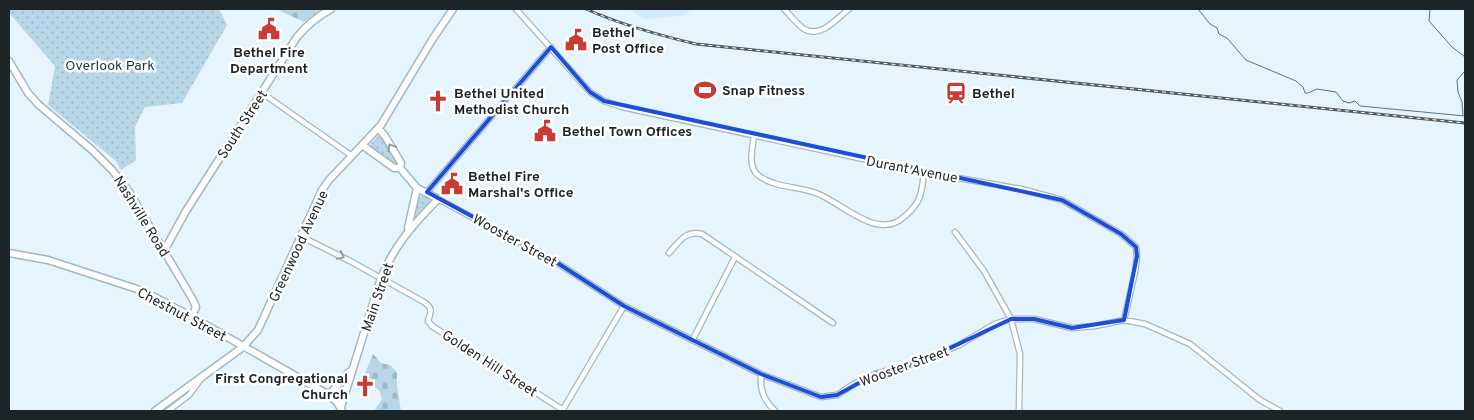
<svg xmlns="http://www.w3.org/2000/svg" width="1474" height="420" viewBox="0 0 1474 420" font-family="Overpass,sans-serif">
	<style>
		.built { fill: #d0ecfb }
		.grass { fill: url(#grass-dots) }
		.cemetery { fill: url(#cemetery-stones) }
		.lines { fill: none; stroke-linecap: round; stroke-linejoin: round }
		.stream { stroke: #54778a; stroke-width: 1 }
		.street-casing { stroke: #a4b7c1; stroke-width: 7 }
		.secondary-casing { stroke: #a4b7c1; stroke-width: 9 }
		.street { stroke: #fff; stroke-width: 4.5 }
		.secondary { stroke: #fff; stroke-width: 6 }
		.rail-casing { stroke: #545d62; stroke-width: 3 }
		.rail { stroke: #fff; stroke-width: 1; stroke-dasharray: 4; stroke-linecap: butt }
		.oneway { stroke: #999c9e }
		.marked { fill: none; stroke: #1d4ed8; stroke-width: 4; stroke-linejoin: round }
		.labels { text-anchor: middle; stroke-width: 5; stroke-linejoin: round; paint-order: stroke }
		.poi-label { font-size: 14px; font-weight: bold; fill: #1d2428; stroke: #fff; text-anchor: start }
		.park-label { font-size: 14px; fill: #0c3649; stroke: #fff }
		.street-label { font-size: 14px; fill: #1d2428; stroke: #fff }
	</style>
	<defs>
		<pattern id="grass-dots" width="8" height="8" patternUnits="userSpaceOnUse" patternTransform="scale(1.25)"><rect width="8" height="8" fill="#b7d6e8"/><path d="M2 2h.1M6 6h.1" fill="none" stroke="#9db8c7" stroke-width="1.8" stroke-linecap="round"/></pattern>
		<pattern id="cemetery-stones" width="16" height="16" patternUnits="userSpaceOnUse" patternTransform="scale(1.25)"><rect width="16" height="16" fill="#b7d6e8"/><path d="M2 7V4a2 2 0 0 1 4 0v3zM10 15v-3a2 2 0 0 1 4 0v3z" fill="#9db8c7"/></pattern>
	</defs>
	<rect width="100%" height="100%" fill="#e5f4fd"/>
	<path class="built" d="M 628,9 L 692,9 L 685,15 L 644,19 Z"/>
	<path class="grass" d="M 9,9 L 219,9 L 227,25 L 182,103 L 145,107 L 135,127 L 136,160 L 121,170 L 116,161 L 48,105 L 55,66 L 9,13 Z
		M 379,135 L 381,135 L 398,163 L 395,166 L 370,148 L 370,144 Z
		M 423,195 L 429,198 L 430,201 L 416,217 L 415,215 L 419,197 Z"/>
	<path class="cemetery" d="M 276,9 L 321,9 L 304,22 Z
		M 373,354 L 381,363 L 390,365 L 397,372 L 397,386 L 401,411 L 374,411 L 382,399 L 380,392 L 364,376 Z"/>
	<g class="lines">
		<path class="stream" d="M 1198,9 L 1210,24 L 1217,28 L 1219,34 L 1227,38 L 1246,60 L 1296,81 L 1303,87 L 1305,93 L 1308,93 L 1317,89 L 1336,92 L 1343,101 L 1349,103 L 1355,101 L 1360,106 L 1465,116
			M 1430,9 L 1429,21 L 1452,47 L 1465,57
			M 1463,115 L 1462,102 L 1458,92 L 1457,80 L 1465,71"/>
		<g class="street-casing">
			<path id="street" d="M 516,9 L 590,92 L 604,101 L 622,107 L 924,172 L 1021,189 L 1062,200 L 1121,234 L 1136,247 L 1137,256 L 1135,272 L 1124,320
				M 784,9 C 790,15 797,24 804,29 C 821,39 837,18 849,9
				M 262,93 L 352,156
				M 754,135 C 753,147 747,166 758,175 C 774,188 798,186 816,193 C 843,203 878,242 905,216 C 921,203 922,192 924,172
				M 427,192 L 551,47
				M 438,199 L 556,262 L 624,306 L 761,374 L 821,397 L 837,395 L 854,384 L 875,374 L 923,361 L 959,345 L 995,324 L 1011,319 L 1034,319 L 1072,328 L 1095,326 L 1124,320 L 1145,324 L 1190,344 L 1260,400 L 1280,411
				M 955,232 L 984,271 L 1011,319 L 1020,354 L 1019,411
				M 300,236 L 350,261 L 424,302 C 433,308 431,312 428,321 L 432,326 L 563,410
				M 669,253 C 679,242 685,230 702,234 L 833,323
				M 693,339 L 735,257
				M 761,374 C 760,390 763,399 775,411
				M 168,411 L 189,395 L 201,379
				M 562,411 L 624,306"/>
		</g>
		<g class="secondary-casing">
			<path id="secondary" d="M 9,61 L 28,93 L 39,105 L 92,150 L 112,170 L 128,190 L 193,300 L 196,307 L 192,317
				M 362,145 L 394,168 L 400,168
				M 408,228 L 417,188
				M 164,251 L 186,211 L 297,37 C 307,25 318,16 331,9
				M 9,253 L 48,260 L 143,291 L 192,317 L 329,395 L 337,402 L 342,411
				M 329,395 L 349,372
				M 341,407 L 381,278 C 395,244 413,225 438,199 L 417,188 L 400,168 L 401,163 L 385,136 L 378,128
				M 155,411 L 243,347 L 258,330 L 322,190 L 329,180 L 381,125 L 432,40 L 453,9"/>
		</g>
		<use href="#street" class="street"/>
		<use href="#secondary" class="secondary"/>
		<g class="rail-casing">
			<path id="rail" d="M 586,9 C 622,25 658,35 696,44 L 1465,123"/>
		</g>
		<use href="#rail" class="rail"/>
	</g>
	<defs><path id="oneway-chevron" d="M-2-3.5L2.5 0L-2 3.5" fill="none" stroke-width="1.6" stroke-linecap="round" stroke-linejoin="round" transform="scale(1.25)"/></defs>
	<g class="oneway">
		<use href="#oneway-chevron" transform="translate(391 147) rotate(-121)"/>
		<use href="#oneway-chevron" transform="translate(341 256) rotate(26)"/>
	</g>
	<path class="marked" d="M 551,47 L 590,92 L 604,101 L 1062,200 L 1121,234 L 1136,247 L 1137,256 L 1124,320 L 1072,328 L 1034,319 L 1011,319 L 923,361 L 875,374 L 837,395 L 821,397 L 761,374 L 624,306 L 556,262 L 427,192 Z"/>
	<defs>
		<g id="civic-bare" transform="scale(1.725)"><path d="M-.6-6.5H3V-4.5H.6V-3L4-1V1h2V6H-6V1h2V-1L-.6-3ZM-1.2 2.5V6h2.4V2.5Z" fill="#c93b34" stroke="#fff" stroke-width="2.5" paint-order="stroke"/></g>
		<g id="stadium-bare" transform="scale(1.725)"><path d="M0-5a6.5 5 0 1 0 0 10a6.5 5 0 1 0 0-10ZM-3.5-1.8h7v3.6h-7Z" fill="#c93b34" stroke="#fff" stroke-width="2.5" paint-order="stroke"/></g>
		<g id="station-bare" transform="scale(1.725)"><path d="M-3-6H3Q5-6 5-4V2Q5 4 3 4L4.5 6H3L1.5 4h-3L-3 6H-4.5L-3 4Q-5 4-5 2V-4Q-5-6-3-6ZM-3.5-4v3h7v-3ZM-3.5 1v1.5H-2V1ZM2 1v1.5H3.5V1Z" fill="#c93b34" stroke="#fff" stroke-width="2.5" paint-order="stroke"/></g>
		<g id="church-bare" transform="scale(1.725)"><path d="M-1.2-6h2.4v3.5h3.3v2.4h-3.3V6h-2.4V-.1h-3.3v-2.4h3.3Z" fill="#c93b34" stroke="#fff" stroke-width="2.5" paint-order="stroke"/></g>
	</defs>
	<g fill-rule="evenodd">
		<use href="#civic-bare" x="269" y="29"/>
		<use href="#civic-bare" x="576" y="40"/>
		<use href="#stadium-bare" x="705" y="90"/>
		<use href="#station-bare" x="956" y="93"/>
		<use href="#church-bare" x="438" y="101"/>
		<use href="#civic-bare" x="545" y="131"/>
		<use href="#civic-bare" x="452" y="184"/>
		<use href="#church-bare" x="365" y="386"/>
	</g>
	<g class="labels">
		<g class="poi-label">
			<text x="592" y="37">Bethel<tspan x="592" dy="16">Post Office</tspan></text>
			<text x="269" y="57" text-anchor="middle">Bethel Fire<tspan x="269" dy="16">Department</tspan></text>
			<text x="722" y="95">Snap Fitness</text>
			<text x="454" y="98">Bethel United<tspan x="454" dy="16">Methodist Church</tspan></text>
			<text x="972" y="98">Bethel</text>
			<text x="562" y="136">Bethel Town Offices</text>
			<text x="468" y="181">Bethel Fire<tspan x="468" dy="16">Marshal's Office</tspan></text>
			<text x="348" y="383" text-anchor="end">First Congregational<tspan x="348" dy="16">Church</tspan></text>
		</g>
		<g class="park-label">
			<text x="110" y="70">Overlook Park</text>
		</g>
		<g class="street-label">
			<text transform="translate(242 124) rotate(-57)" y="5">South Street</text>
			<text transform="translate(912 169) rotate(11)" y="5">Durant Avenue</text>
			<text transform="translate(142 216) rotate(58)" y="5">Nashville Road</text>
			<text transform="translate(515 240) rotate(29)" y="5">Wooster Street</text>
			<text transform="translate(298 246) rotate(-65)" y="5">Greenwood Avenue</text>
			<text transform="translate(377 297) rotate(-71)" y="5">Main Street</text>
			<text transform="translate(182 314) rotate(28)" y="5">Chestnut Street</text>
			<text transform="translate(490 363) rotate(33)" y="5">Golden Hill Street</text>
			<text transform="translate(904 366) rotate(-20)" y="5">Wooster Street</text>
		</g>
	</g>
	<rect width="1474" height="420" fill="none" stroke="#1d2428" stroke-width="20"/>
</svg>
